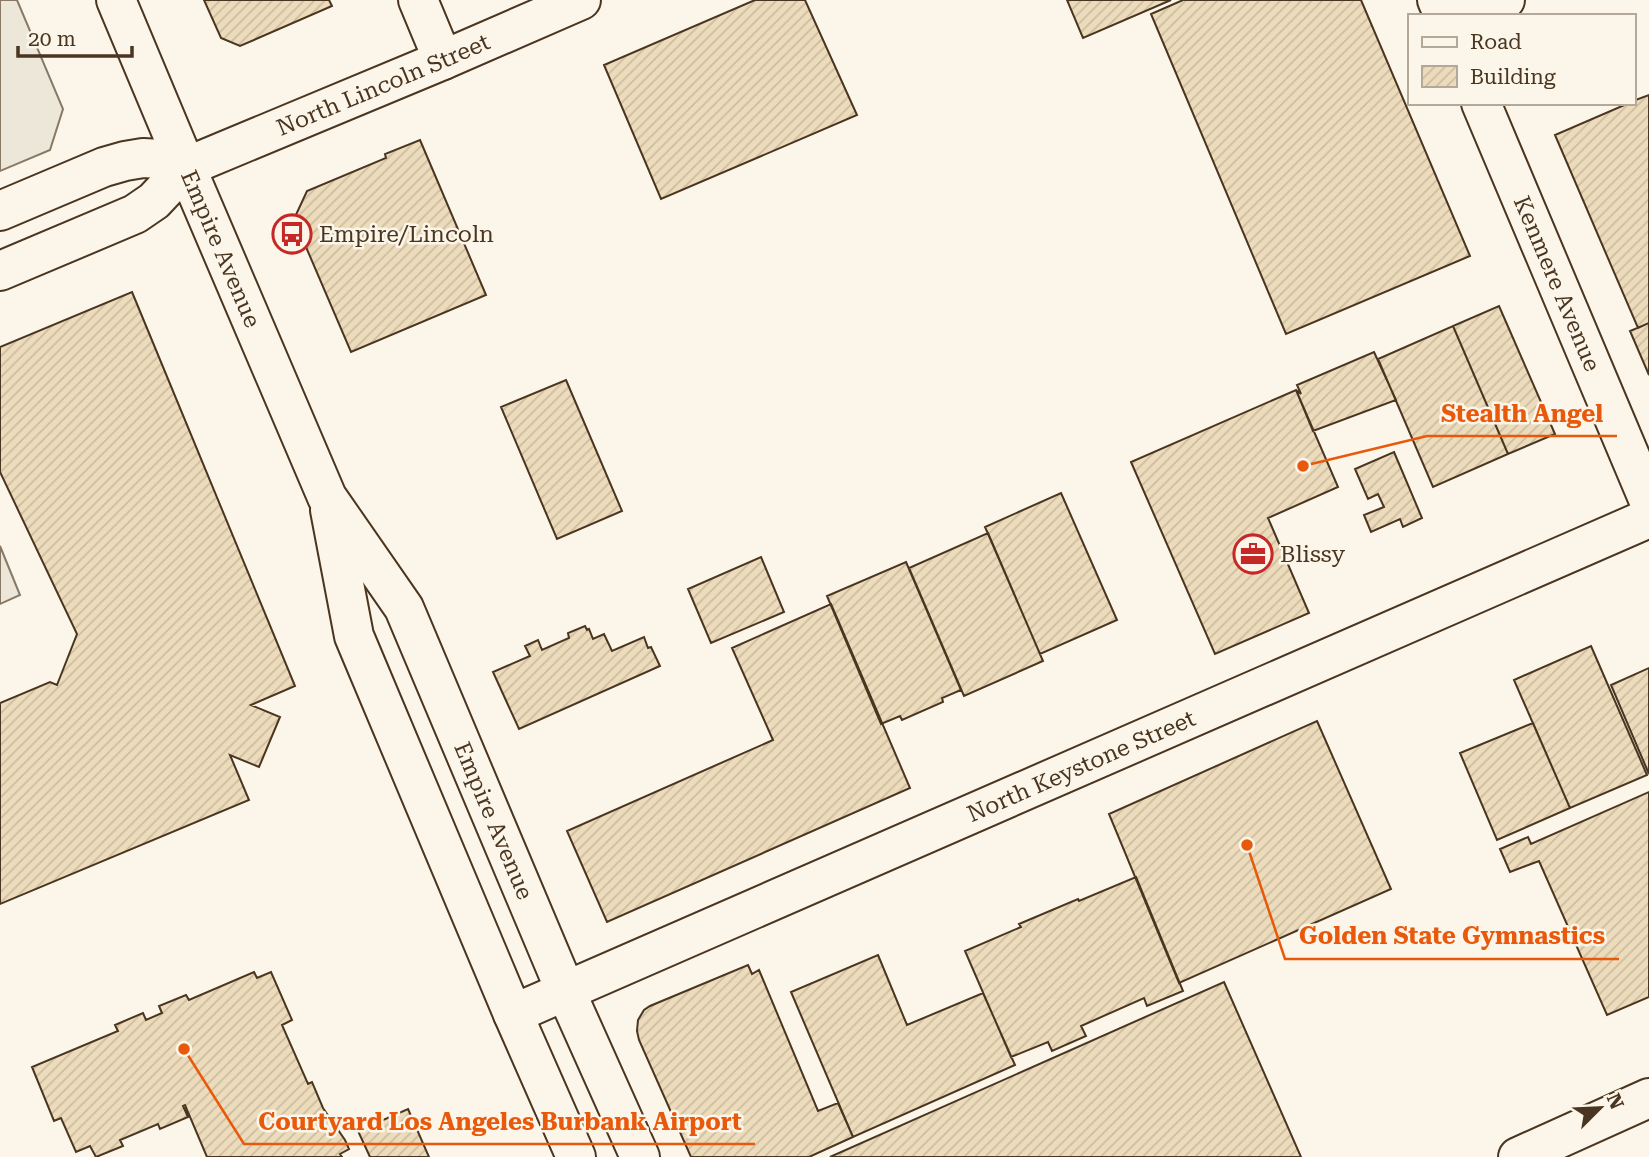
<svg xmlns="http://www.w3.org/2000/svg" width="1649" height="1157" viewBox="0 0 1649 1157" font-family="'Roboto Serif',serif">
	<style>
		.parking { fill: #ede7d9; stroke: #887966; stroke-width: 2 }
		.building { fill: url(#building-hatch); stroke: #4a3520; stroke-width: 2 }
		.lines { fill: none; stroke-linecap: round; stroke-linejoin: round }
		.minor-casing { stroke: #4a3520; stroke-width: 42 }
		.major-casing { stroke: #4a3520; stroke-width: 42 }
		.minor { stroke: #fbf6e9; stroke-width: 38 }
		.major { stroke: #fbf6e9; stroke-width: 38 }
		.labels { text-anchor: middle; stroke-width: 5; stroke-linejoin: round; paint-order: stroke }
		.street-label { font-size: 23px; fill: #4a3520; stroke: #fbf6e9 }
		.poi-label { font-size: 23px; fill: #4a3520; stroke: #fbf6e9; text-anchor: start }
		.leader { fill: none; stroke: #e8590c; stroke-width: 2.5 }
		.callout-dot { fill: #e8590c; stroke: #fbf6e9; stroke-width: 2.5 }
		.callout-label { font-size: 24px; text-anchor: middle; font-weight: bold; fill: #e8590c; stroke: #fbf6e9; stroke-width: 5; stroke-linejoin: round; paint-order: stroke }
	</style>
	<defs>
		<pattern id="building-hatch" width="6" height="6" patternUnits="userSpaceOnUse" patternTransform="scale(1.75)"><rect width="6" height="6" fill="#ecdcbc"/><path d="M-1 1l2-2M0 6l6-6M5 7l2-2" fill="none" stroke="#ccbda1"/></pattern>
	</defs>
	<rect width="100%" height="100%" fill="#fbf6e9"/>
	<path class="parking" d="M 0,0 L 17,0 L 63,109 L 50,150 L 0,171 Z
		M 0,546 L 20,595 L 0,604 Z"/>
	<path class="building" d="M 204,0 L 329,0 L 332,6 L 240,46 L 221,38 Z
		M 755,0 L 805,0 L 857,115 L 661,199 L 604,65 Z
		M 1067,0 L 1171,0 L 1083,38 Z
		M 1183,0 L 1361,0 L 1470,256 L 1286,334 L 1151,14 Z
		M 1649,95 L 1649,323 L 1638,328 L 1555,135 L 1629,103 L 1633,103 L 1633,101 Z
		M 420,140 L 486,295 L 351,352 L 294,219 L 307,191 L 386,158 L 385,154 Z
		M 132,292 L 295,686 L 251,705 L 280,717 L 259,767 L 230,755 L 249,800 L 0,904 L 0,703 L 50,682 L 57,685 L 77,634 L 0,472 L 0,347 Z
		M 1499,306 L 1555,434 L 1508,454 L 1453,326 Z
		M 1649,323 L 1649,375 L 1630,331 Z
		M 1453,326 L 1508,454 L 1433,487 L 1378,359 Z
		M 1374,352 L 1396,400 L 1313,431 L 1296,390 L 1301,394 L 1297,385 Z
		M 566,380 L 622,511 L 557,539 L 501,407 Z
		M 1296,390 L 1338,487 L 1268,518 L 1309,613 L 1215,654 L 1131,462 Z
		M 1394,452 L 1422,518 L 1403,527 L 1400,519 L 1371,532 L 1364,515 L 1384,507 L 1378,494 L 1368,499 L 1355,469 Z
		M 1061,493 L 1117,620 L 1040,654 L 985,527 Z
		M 988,533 L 1043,661 L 964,696 L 909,568 Z
		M 761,557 L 784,612 L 711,643 L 688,589 Z
		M 906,562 L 961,690 L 942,698 L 943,702 L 902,720 L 900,716 L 881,724 L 827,596 Z
		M 831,604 L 910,788 L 607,922 L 567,831 L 773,740 L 732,648 Z
		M 585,626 L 587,630 L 589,629 L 593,639 L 604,634 L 612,651 L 644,637 L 648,648 L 651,647 L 660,666 L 519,729 L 493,672 L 530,656 L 525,646 L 538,640 L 542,650 L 569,638 L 568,633 Z
		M 1591,646 L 1647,775 L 1570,808 L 1514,680 Z
		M 1649,668 L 1649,774 L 1611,685 Z
		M 1317,721 L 1391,889 L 1179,983 L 1109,814 Z
		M 1533,723 L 1570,808 L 1497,840 L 1460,753 Z
		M 1649,792 L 1649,997 L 1607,1015 L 1539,861 L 1510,872 L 1500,849 L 1528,837 L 1531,844 Z
		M 1136,877 L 1183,991 L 1147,1006 L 1144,998 L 1081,1026 L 1086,1036 L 1052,1051 L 1048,1042 L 1011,1057 L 965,951 L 1021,927 L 1019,924 L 1078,899 L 1079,901 Z
		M 878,955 L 907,1025 L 983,993 L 1015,1065 L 853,1137 L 791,992 Z
		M 748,965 L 752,974 L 759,970 L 818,1111 L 838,1103 L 853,1137 L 809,1157 L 691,1157 L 639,1040 L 637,1031 L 638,1020 L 644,1010 L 650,1006 Z
		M 254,972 L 257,978 L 271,972 L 292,1020 L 282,1025 L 308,1084 L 312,1082 L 323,1108 L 345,1140 L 349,1149 L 340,1154 L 342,1157 L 207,1157 L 185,1105 L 183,1106 L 188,1117 L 160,1129 L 158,1124 L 120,1140 L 123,1146 L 96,1157 L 90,1146 L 76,1152 L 61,1118 L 54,1121 L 32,1067 L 118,1031 L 115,1025 L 143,1013 L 146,1020 L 162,1013 L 159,1006 L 186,995 L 189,1000 Z
		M 1224,982 L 1301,1157 L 830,1157 Z
		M 408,1109 L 429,1157 L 370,1157 L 358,1131 Z"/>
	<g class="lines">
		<g class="minor-casing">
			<g id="minor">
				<path d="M 418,0 L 443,60"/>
				<path d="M 1437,0 L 1444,16"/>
				<path d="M 1468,16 L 1505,0"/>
				<path id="s1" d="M 1481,103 L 1649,501"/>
				<path d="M 0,211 L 104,167 L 125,161 L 143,158 L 161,159 L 186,167"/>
				<path id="s2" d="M 0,271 L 135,214 L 154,201 L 186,167 L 443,60 L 581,0"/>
				<path id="s3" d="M 513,1014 L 1649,518"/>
				<path d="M 1518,1157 L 1649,1098"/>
			</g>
		</g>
		<g class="major-casing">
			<g id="major">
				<path id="s4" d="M 116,0 L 186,167 L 327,497 L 404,608 L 566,992 L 640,1157"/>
				<path d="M 330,510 L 354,636 L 513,1014 L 576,1157"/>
			</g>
		</g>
		<use href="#minor" class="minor"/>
		<use href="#major" class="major"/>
	</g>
	<defs>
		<g id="bus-ring" transform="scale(2.0125)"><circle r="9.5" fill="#fbf6e9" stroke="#c62828" stroke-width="1.5"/><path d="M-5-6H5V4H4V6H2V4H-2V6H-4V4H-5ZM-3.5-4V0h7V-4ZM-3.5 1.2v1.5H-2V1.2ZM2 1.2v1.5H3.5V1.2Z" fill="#c62828"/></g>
		<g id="office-ring" transform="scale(2.0125)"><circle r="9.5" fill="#fbf6e9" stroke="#c62828" stroke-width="1.5"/><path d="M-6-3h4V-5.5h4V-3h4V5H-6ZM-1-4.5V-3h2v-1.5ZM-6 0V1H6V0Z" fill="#c62828"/></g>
	</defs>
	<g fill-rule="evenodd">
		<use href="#bus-ring" x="292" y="234"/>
		<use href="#office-ring" x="1253" y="554"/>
	</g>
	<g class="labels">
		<g class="street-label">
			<text dy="8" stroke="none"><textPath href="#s2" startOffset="430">North Lincoln Street</textPath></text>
			<text dy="8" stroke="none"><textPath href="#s4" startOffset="270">Empire Avenue</textPath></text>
			<text dy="8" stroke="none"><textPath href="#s1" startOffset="196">Kenmere Avenue</textPath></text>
			<text dy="8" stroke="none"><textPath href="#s3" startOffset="620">North Keystone Street</textPath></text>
			<text dy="8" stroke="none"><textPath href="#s4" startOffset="906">Empire Avenue</textPath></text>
		</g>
		<g class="poi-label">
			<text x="319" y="242">Empire/Lincoln</text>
			<text x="1280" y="562">Blissy</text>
		</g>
	</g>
	<path class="leader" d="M1303 466L1427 436H1617M1247 845L1285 959H1619M184 1049L244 1144H755"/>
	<g class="callout-dot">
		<circle cx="1303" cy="466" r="7"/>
		<circle cx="1247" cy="845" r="7"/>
		<circle cx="184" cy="1049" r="7"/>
	</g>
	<g class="callout-label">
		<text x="1522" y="422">Stealth Angel</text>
		<text x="1452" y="944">Golden State Gymnastics</text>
		<text x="500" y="1130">Courtyard Los Angeles Burbank Airport</text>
	</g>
	<rect x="1408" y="14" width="228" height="91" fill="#fbf6e9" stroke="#b4a999" stroke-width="2"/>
	<rect x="1422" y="37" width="35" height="10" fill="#fbf6e9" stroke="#b4a999" stroke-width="2"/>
	<text x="1470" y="49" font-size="21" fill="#4a3520">Road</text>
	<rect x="1422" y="66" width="35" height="21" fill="url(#building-hatch)" stroke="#b4a999" stroke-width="2"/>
	<text x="1470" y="84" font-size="21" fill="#4a3520">Building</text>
	<g transform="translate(1600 1108) rotate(66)" stroke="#fbf6e9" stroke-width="5" paint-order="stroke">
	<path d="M0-5L12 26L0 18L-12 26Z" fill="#4a3520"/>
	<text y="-10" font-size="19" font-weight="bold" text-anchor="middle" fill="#4a3520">N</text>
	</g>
	<path d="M18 46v10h114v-10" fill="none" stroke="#4a3520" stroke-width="3.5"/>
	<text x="28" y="46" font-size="21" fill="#4a3520" stroke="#fbf6e9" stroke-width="5" paint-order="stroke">20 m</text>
</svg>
